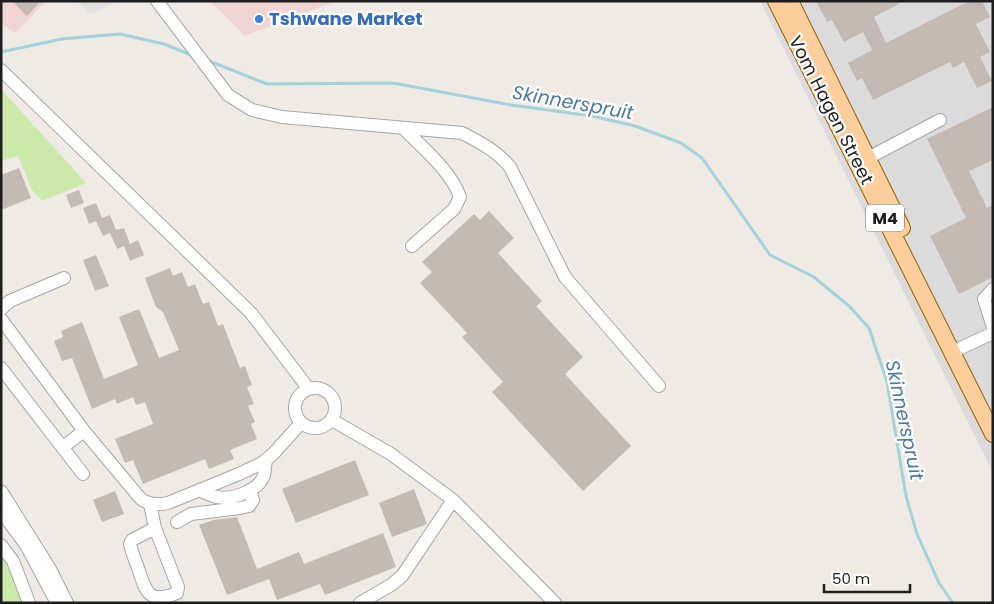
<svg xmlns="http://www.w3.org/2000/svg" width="994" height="604" viewBox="0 0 994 604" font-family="Poppins,sans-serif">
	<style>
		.residential { fill: #dcdbdb }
		.commercial { fill: #f0d3d3 }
		.grass { fill: #cbe9a9 }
		.parking { fill: #e2e2e2 }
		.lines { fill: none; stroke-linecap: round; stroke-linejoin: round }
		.stream { stroke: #a4d2dc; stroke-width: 3 }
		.building { fill: #c3bab3 }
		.minor-casing { stroke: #a5a5a5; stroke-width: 14 }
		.major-casing { stroke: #965f01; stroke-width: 18 }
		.minor { stroke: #fff; stroke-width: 12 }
		.major { stroke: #fbce9c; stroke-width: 16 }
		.shop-dot { fill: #3f7fe0; stroke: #fff; stroke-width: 2 }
		.labels { text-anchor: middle; stroke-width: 4.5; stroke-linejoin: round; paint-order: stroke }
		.shield { fill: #fff; stroke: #626262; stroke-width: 1 }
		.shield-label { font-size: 16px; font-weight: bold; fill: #1e1e1e }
		.shop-label { font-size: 18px; font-weight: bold; fill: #366cbe; stroke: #fff; text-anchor: start }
		.street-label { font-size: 18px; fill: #1e1e1e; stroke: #fff }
		.water-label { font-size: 19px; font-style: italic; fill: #487aa5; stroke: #fff }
	</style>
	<rect width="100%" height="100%" fill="#efebe4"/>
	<path class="residential" d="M 760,1 L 993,1 L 993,473 Z"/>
	<path class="commercial" d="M 1,1 L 46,1 L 15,33 L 1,23 Z
		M 210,1 L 336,1 L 245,36 Z"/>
	<path class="grass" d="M 1,89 L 86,183 L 42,201 L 32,190 L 18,156 L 1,161 Z
		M 1,552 L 31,603 L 1,603 Z"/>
	<path class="parking" d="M 76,1 L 120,1 L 90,14 Z"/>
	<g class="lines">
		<path class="stream" d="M 1,52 L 62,39 L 120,34 L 164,44 L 191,55
			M 209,61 L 267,84 L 393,83 L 511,105 L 592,116 L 635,126 L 681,143 L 702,158 L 770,255 L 814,277 L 849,306 L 869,328 L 887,382 L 906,496 L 917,534 L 939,583 L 953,603"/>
	</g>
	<path class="building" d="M 12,1 L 41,1 L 27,16 Z
		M 816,1 L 904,1 L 874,17 L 886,43 L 969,1 L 982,1 L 990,17 L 976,24 L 990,52 L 980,57 L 992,81 L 977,88 L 964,62 L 953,68 L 950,62 L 873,100 L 862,78 L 857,81 L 848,63 L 872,50 L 863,32 L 844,42 L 832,20 L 827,22 Z
		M 993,107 L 993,160 L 969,171 L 987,208 L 993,205 L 993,277 L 959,294 L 930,236 L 966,218 L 927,139 Z
		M 19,168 L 31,198 L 1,210 L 1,175 Z
		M 79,190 L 84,203 L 71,208 L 66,195 Z
		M 96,203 L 102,218 L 110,215 L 116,230 L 124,228 L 130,244 L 138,240 L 144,255 L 130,261 L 124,246 L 117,249 L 110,233 L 103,236 L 96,221 L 89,224 L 83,208 Z
		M 489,211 L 514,238 L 498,253 L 542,301 L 536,306 L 583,357 L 565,374 L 631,446 L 583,491 L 492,392 L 503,382 L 462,337 L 467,333 L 420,283 L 432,272 L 422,262 L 474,214 L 480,220 Z
		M 96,255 L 109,286 L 95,291 L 83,260 Z
		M 170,268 L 173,276 L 182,272 L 188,287 L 195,284 L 203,304 L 209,302 L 218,326 L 223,324 L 240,368 L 245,366 L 252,385 L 247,387 L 254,404 L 248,406 L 255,422 L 251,424 L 257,439 L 230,450 L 234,459 L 209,469 L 205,459 L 143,484 L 133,460 L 125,463 L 115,439 L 153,424 L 145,402 L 136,405 L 133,397 L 117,404 L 115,399 L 92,409 L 72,358 L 62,361 L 54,341 L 63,337 L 61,331 L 82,322 L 104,379 L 138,365 L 119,317 L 139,309 L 159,358 L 179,350 L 163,312 L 156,307 L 145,278 Z
		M 355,460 L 369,495 L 296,523 L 282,489 Z
		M 414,489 L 427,524 L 392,537 L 379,503 Z
		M 115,491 L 124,514 L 102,522 L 93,500 Z
		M 237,517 L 257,569 L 299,552 L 304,564 L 383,533 L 396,567 L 325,595 L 320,584 L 277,600 L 269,579 L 227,595 L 199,525 L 213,520 Z"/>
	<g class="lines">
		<g class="minor-casing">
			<path id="minor" d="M 157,1 L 228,95 L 252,110 L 282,117 L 462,133 C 481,143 497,151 510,167 L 565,277 L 659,386
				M 1,70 L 251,313 L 308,388
				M 403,128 C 422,147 451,171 460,197 L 454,209 L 412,246
				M 868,158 L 940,120
				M 993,289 L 984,299 L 993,327
				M 1,309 L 10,301 L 64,278
				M 1,319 L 84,431 L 140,498 C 148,505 158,505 168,503 L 239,474 L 262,463 L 273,454 L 301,423
				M 952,352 L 993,333
				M 1,368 L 83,474
				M295 408a20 20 0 1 1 40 0a20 20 0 1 1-40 0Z
				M 332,420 L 391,454 L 453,500 L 555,603
				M 63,447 L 84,431
				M 199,490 C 205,493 211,496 217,497 C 232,500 259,491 264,475 C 265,470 265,465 266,460
				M 1,491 L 50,569 L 67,603
				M 150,504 L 155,528 L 178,587 L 177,593 C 150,604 146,593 139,571 C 136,562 132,553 130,544 L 132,540 L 155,528
				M 1,511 L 26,545 L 57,603
				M 177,522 L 191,514 L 240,508 L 249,506 L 253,500 L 250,490
				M 1,545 L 13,561 L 29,603
				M 360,603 L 391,585 L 402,576 L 453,500"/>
		</g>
		<g class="major-casing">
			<path id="major" d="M 776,1 L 993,434
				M 790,1 L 902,228"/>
		</g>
		<use href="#minor" class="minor"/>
		<use href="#major" class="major"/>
	</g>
	<circle class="shop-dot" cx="259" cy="19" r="5"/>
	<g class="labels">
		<rect class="shield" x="866" y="204.5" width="38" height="27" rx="4"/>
		<g class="shield-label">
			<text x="885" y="224">M4</text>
		</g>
		<g class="shop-label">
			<text x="269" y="25">Tshwane Market</text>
		</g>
		<g class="street-label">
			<text transform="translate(831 110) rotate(63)" y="6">Vom Hagen Street</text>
		</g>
		<g class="water-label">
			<text transform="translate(573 102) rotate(10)" y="7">Skinnerspruit</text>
			<text transform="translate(905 420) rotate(78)" y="7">Skinnerspruit</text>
		</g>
	</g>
	<rect width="994" height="604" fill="none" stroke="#1e1e1e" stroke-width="5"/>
	<path d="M824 584v8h86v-8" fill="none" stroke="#1e1e1e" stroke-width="2.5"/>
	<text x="832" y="584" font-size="15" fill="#1e1e1e" stroke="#ffffff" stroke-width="4" paint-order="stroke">50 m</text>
</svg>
